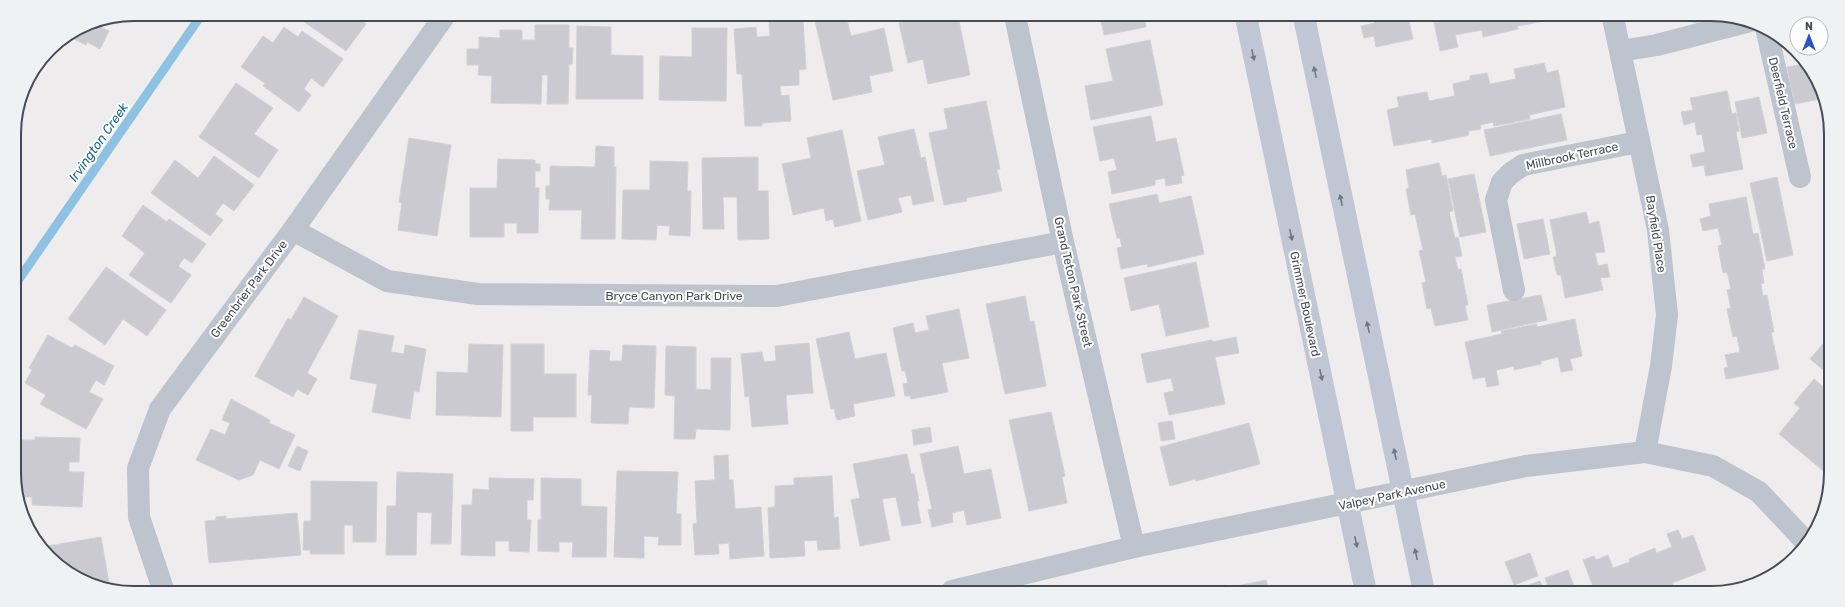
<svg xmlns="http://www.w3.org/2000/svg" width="1845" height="607" viewBox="0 0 1845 607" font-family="Rubik,sans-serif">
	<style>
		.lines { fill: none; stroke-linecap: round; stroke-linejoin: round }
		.stream { stroke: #8ec2e2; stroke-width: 9 }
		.building { fill: #cacad0; stroke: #d0d1d7 }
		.street { stroke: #bec4cd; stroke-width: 22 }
		.secondary { stroke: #c0c6d3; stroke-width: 22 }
		.oneway { fill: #717782 }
		.labels { text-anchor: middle; stroke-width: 4; stroke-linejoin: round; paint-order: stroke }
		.street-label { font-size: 12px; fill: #464c57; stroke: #fff }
		.water-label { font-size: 13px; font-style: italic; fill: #196797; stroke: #fff }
		.rim { fill: none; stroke: #464c57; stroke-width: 2 }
	</style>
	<rect width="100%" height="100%" fill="#eeecec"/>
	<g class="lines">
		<path class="stream" d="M 15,285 L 202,14"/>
	</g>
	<path class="building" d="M 293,14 L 352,15 L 366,24 L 346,51 Z
		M 814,16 L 846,16 L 851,36 L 884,28 L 893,71 L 869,76 L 872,92 L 833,100 Z
		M 914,16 L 958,16 L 970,75 L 928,84 L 923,59 L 908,63 L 899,23 L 915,19 Z
		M 1100,16 L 1144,17 L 1146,27 L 1104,35 Z
		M 1374,17 L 1408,17 L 1413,39 L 1376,47 L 1374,36 L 1364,38 L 1361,26 L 1375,23 Z
		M 1433,17 L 1544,18 L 1545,21 L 1517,26 L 1518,29 L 1483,37 L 1482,30 L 1455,35 L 1458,47 L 1440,51 Z
		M 1693,18 L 1716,18 L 1694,23 Z
		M 803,19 L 806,69 L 799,70 L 799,85 L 780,86 L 781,96 L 789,95 L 791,121 L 762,123 L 762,126 L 745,126 L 742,74 L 737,74 L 734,29 L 756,27 L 757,37 L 770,36 L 769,21 Z
		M 98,21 L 96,25 L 109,31 L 100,49 L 87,42 L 86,45 L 68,36 L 88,23 Z
		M 535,25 L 569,25 L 569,48 L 573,48 L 572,64 L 569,64 L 568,104 L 547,104 L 548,75 L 542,75 L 541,104 L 491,103 L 492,76 L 478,75 L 479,65 L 467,65 L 467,49 L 479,49 L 479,37 L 500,38 L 500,30 L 522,30 L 522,40 L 535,40 Z
		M 577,26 L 611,27 L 611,55 L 643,56 L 643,99 L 576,99 Z
		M 284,27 L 298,37 L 302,31 L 343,59 L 323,87 L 311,78 L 304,89 L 311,95 L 299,112 L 263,86 L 265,83 L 241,67 L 263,36 L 273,43 Z
		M 692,28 L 727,28 L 726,101 L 659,100 L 660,56 L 692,57 Z
		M 1150,40 L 1163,105 L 1091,120 L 1085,86 L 1113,81 L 1106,49 Z
		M 1544,63 L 1547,73 L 1558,70 L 1565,107 L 1529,115 L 1530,119 L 1494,126 L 1493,122 L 1480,125 L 1481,129 L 1468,131 L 1469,135 L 1432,143 L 1432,139 L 1394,146 L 1387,110 L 1399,107 L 1397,97 L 1427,92 L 1429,101 L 1455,96 L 1453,84 L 1470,80 L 1470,76 L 1487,73 L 1490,84 L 1516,79 L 1514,69 Z
		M 1806,64 L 1818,90 L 1820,99 L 1795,104 L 1787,67 Z
		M 236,83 L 273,108 L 254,134 L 278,150 L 259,178 L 199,137 Z
		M 1727,91 L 1732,114 L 1736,113 L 1739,131 L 1736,132 L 1743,169 L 1706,176 L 1704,165 L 1693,167 L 1690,155 L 1705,152 L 1702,134 L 1697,135 L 1695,122 L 1684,125 L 1681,112 L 1693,110 L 1690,98 Z
		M 1821,95 L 1827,108 L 1824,109 Z
		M 1759,97 L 1767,133 L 1742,138 L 1735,102 Z
		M 986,101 L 1000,169 L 997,170 L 1002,191 L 966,198 L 967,201 L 944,205 L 929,133 L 948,129 L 944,109 Z
		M 1561,114 L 1567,140 L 1490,156 L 1484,130 Z
		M 1151,116 L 1156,142 L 1176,138 L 1184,175 L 1181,176 L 1182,183 L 1166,186 L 1165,178 L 1155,180 L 1155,185 L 1112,194 L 1108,172 L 1117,170 L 1114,158 L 1100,161 L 1093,127 Z
		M 914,129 L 921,158 L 925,157 L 934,201 L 913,205 L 911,195 L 898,198 L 902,212 L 868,220 L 857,171 L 885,165 L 878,137 Z
		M 842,130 L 861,221 L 835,227 L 833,219 L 826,221 L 824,208 L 793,215 L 782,164 L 811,158 L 807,138 Z
		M 409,138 L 451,145 L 437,236 L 398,230 L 402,203 L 399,202 Z
		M 596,146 L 614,147 L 614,167 L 616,167 L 615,239 L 581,239 L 582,210 L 549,210 L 550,199 L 546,199 L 546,186 L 550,186 L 550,166 L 595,167 Z
		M 214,156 L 254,185 L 234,211 L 223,203 L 215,214 L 223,220 L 210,236 L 151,193 L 175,160 L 198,178 Z
		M 758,157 L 758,191 L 768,191 L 769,239 L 738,240 L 737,197 L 723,197 L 724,229 L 703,229 L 702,158 Z
		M 498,159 L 535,160 L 535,164 L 540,164 L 540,171 L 535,171 L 535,188 L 539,188 L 538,233 L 517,233 L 517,223 L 504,223 L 504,237 L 470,237 L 470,188 L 497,188 Z
		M 650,161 L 688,162 L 687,191 L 691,191 L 690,236 L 669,235 L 670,226 L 657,225 L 656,240 L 622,239 L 623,190 L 650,190 Z
		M 1439,163 L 1442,176 L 1446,175 L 1453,211 L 1449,212 L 1455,238 L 1458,237 L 1462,256 L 1455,257 L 1458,270 L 1461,269 L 1468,305 L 1465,306 L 1468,320 L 1435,326 L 1431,308 L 1427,309 L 1422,283 L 1426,282 L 1419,251 L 1423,250 L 1415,214 L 1411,215 L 1406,189 L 1409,188 L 1406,170 Z
		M 1474,174 L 1486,232 L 1460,237 L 1448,179 Z
		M 1777,177 L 1793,255 L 1767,261 L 1750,183 Z
		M 1157,194 L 1159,203 L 1191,196 L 1204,254 L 1148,267 L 1147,264 L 1121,269 L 1117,248 L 1122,247 L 1120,238 L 1117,238 L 1109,204 Z
		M 1746,197 L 1753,234 L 1758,233 L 1765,269 L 1762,269 L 1764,283 L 1761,284 L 1763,296 L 1767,295 L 1774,332 L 1771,332 L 1779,369 L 1726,379 L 1724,368 L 1728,367 L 1725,355 L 1740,352 L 1737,336 L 1733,337 L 1727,309 L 1731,308 L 1727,290 L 1731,289 L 1727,272 L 1723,273 L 1718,246 L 1722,245 L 1718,228 L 1703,231 L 1700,219 L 1711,216 L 1709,204 Z
		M 143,205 L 167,222 L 169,219 L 206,244 L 192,263 L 184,258 L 178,266 L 191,275 L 171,303 L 129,275 L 145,253 L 122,236 Z
		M 1586,212 L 1589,224 L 1599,221 L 1605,252 L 1595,253 L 1598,266 L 1607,264 L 1610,277 L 1600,278 L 1603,290 L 1565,298 L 1561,275 L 1557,275 L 1553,257 L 1557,256 L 1550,220 Z
		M 1543,219 L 1550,254 L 1524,259 L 1517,224 Z
		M 1196,262 L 1209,327 L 1166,336 L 1159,304 L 1131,311 L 1124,278 Z
		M 106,267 L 166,310 L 147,336 L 123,319 L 105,345 L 68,319 Z
		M 1541,295 L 1547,320 L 1492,332 L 1487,305 Z
		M 1025,296 L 1030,322 L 1034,321 L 1046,386 L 1005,394 L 986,304 Z
		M 304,297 L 338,316 L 307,373 L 317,379 L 308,395 L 297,389 L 293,397 L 255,376 L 288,318 L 291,320 Z
		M 959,309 L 969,358 L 942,363 L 948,392 L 911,399 L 910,396 L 905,396 L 903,384 L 908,383 L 905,371 L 902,371 L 893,328 L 913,323 L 915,333 L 929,330 L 926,316 Z
		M 1575,319 L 1582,356 L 1570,359 L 1573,370 L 1561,372 L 1558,357 L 1541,361 L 1541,364 L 1514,370 L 1514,366 L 1496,370 L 1499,385 L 1487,387 L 1485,377 L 1473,379 L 1465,342 L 1502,334 L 1501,331 L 1537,324 L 1537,327 Z
		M 359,330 L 394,336 L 391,352 L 404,354 L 405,345 L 426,349 L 419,392 L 414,391 L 410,419 L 372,412 L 377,384 L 350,379 Z
		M 849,332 L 855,359 L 886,353 L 895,396 L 853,404 L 855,416 L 837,420 L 834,409 L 831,409 L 816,339 Z
		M 48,335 L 72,348 L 75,345 L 114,366 L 104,385 L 96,380 L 89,392 L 103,399 L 86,429 L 40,404 L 46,395 L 25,383 L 32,370 L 29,368 Z
		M 1236,337 L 1239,353 L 1215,357 L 1225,404 L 1169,415 L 1164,393 L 1174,391 L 1171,378 L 1147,383 L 1141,354 L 1212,340 L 1212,342 Z
		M 1828,338 L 1827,373 L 1810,359 Z
		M 809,343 L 813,393 L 786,395 L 788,424 L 752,427 L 749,396 L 745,397 L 741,354 L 762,352 L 764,362 L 776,361 L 775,346 Z
		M 469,344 L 503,345 L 501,417 L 436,415 L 437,372 L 468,373 Z
		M 511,344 L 544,344 L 544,374 L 576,374 L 576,417 L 533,417 L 533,431 L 511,431 Z
		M 623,345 L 656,346 L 654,408 L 629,407 L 628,424 L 591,423 L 592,395 L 588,395 L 590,350 L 610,351 L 609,361 L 622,361 Z
		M 666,346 L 696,347 L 696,389 L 711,390 L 711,358 L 731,358 L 730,430 L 696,429 L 695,439 L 674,439 L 675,396 L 665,395 Z
		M 1814,379 L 1827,390 L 1827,474 L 1779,434 L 1800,408 L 1794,403 Z
		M 231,399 L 270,420 L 269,423 L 295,435 L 279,469 L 260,460 L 253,475 L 239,480 L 196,460 L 211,429 L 225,435 L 230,423 L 222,420 Z
		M 1051,412 L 1065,476 L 1062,477 L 1067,503 L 1029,511 L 1009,420 Z
		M 1172,421 L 1175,439 L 1161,441 L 1158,423 Z
		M 1249,423 L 1260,464 L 1196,481 L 1195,479 L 1170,486 L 1160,447 Z
		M 930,427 L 932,442 L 914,445 L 912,430 Z
		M 35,437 L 80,438 L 79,462 L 69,462 L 69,472 L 84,472 L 82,507 L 32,505 L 32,497 L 16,497 L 16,440 L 35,440 Z
		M 297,446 L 308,451 L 300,471 L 288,466 Z
		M 958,446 L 964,474 L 991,469 L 1001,518 L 967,525 L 964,510 L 952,513 L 953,522 L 932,527 L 928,510 L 932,509 L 920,454 Z
		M 907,454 L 911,474 L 914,474 L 919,501 L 917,501 L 921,523 L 902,526 L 896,497 L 882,499 L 890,540 L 860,546 L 851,500 L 860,498 L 853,464 Z
		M 728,455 L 729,480 L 733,480 L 735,509 L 761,507 L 764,556 L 730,559 L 729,543 L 718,544 L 719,554 L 695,555 L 693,524 L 697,523 L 695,481 L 715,480 L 714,456 Z
		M 617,471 L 678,472 L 676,514 L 681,514 L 681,545 L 658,545 L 659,537 L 644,536 L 644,558 L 614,557 Z
		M 397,472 L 453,474 L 451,544 L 431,544 L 432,513 L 417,512 L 416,555 L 386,555 L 387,506 L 396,506 Z
		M 832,476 L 834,518 L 838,517 L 840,549 L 818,550 L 817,540 L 804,541 L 805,556 L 770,558 L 768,508 L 775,507 L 775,486 L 794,485 L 794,478 Z
		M 489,478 L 534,479 L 533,500 L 527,500 L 527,520 L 531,520 L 529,552 L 509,551 L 509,541 L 495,541 L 495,556 L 461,555 L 462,505 L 472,505 L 473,489 L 489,490 Z
		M 541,478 L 581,479 L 581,506 L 607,507 L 606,557 L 572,557 L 573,542 L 559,542 L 559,552 L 538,551 L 538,520 L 541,520 Z
		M 311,481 L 377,482 L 376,542 L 353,542 L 353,525 L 344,525 L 344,554 L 310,554 L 310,550 L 303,550 L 304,521 L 311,521 Z
		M 297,513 L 301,555 L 209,563 L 205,521 L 216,520 L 216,517 L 226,516 L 226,519 Z
		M 1678,530 L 1682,539 L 1693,535 L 1706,570 L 1672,583 L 1673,586 L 1657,593 L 1595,592 L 1583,560 L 1594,556 L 1596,560 L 1608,555 L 1613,568 L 1630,562 L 1629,559 L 1655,548 L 1656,553 L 1672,547 L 1667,534 Z
		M 101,537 L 110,589 L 103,589 L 74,577 L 44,552 L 42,547 Z
		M 1530,553 L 1538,576 L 1514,585 L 1505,562 Z
		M 1568,570 L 1576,592 L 1550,592 L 1545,578 Z
		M 1266,580 L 1269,592 L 1234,592 L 1233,587 Z
		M 1540,581 L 1545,592 L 1508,592 Z
		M 1225,585 L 1226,592 L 1193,591 Z"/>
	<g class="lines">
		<path class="street" d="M 1015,16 L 1063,242 L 1134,547
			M 1613,18 L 1658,230 L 1667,315 L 1661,366 L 1645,452
			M 1766,28 L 1800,177
			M 1620,51 L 1657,45 L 1750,21
			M 293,230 L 387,281 L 478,294 L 777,296 L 1063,242
			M 1514,290 L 1496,200 L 1502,182 L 1511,173 L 1523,165 L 1638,142
			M 163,589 L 139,517 L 138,468 L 160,409 L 293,230 L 445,15
			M 952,591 L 1134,547 L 1526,466 L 1645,452 L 1713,466 L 1759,492 L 1807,543"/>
		<path class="secondary" d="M 1246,17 L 1366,592
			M 1304,17 L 1424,592"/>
	</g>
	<defs><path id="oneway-solid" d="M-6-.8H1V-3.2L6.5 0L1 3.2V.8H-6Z"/></defs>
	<g class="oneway">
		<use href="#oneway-solid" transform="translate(1253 55) rotate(78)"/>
		<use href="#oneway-solid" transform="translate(1315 72) rotate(-102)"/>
		<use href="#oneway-solid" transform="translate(1341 200) rotate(-102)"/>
		<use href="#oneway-solid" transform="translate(1291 235) rotate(78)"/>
		<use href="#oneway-solid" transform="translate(1368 327) rotate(-102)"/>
		<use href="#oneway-solid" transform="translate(1321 375) rotate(78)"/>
		<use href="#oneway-solid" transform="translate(1395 454) rotate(-102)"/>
		<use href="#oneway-solid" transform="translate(1356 542) rotate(78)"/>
		<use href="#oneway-solid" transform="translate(1416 554) rotate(-102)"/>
	</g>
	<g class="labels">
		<g class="street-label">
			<text transform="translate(1783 103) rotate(77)" y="4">Deerfield Terrace</text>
			<text transform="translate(1572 156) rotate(-12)" y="4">Millbrook Terrace</text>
			<text transform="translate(1656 234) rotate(81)" y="4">Bayfield Place</text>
			<text transform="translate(1073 282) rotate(77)" y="4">Grand Teton Park Street</text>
			<text transform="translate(249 289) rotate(-53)" y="4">Greenbrier Park Drive</text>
			<text x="674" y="300">Bryce Canyon Park Drive</text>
			<text transform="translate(1305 304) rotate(78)" y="4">Grimmer Boulevard</text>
			<text transform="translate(1392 495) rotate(-12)" y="4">Valpey Park Avenue</text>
		</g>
		<g class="water-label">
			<text transform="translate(98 142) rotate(-55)" y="5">Irvington Creek</text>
		</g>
	</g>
	<path d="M0 0H1845V607H0ZM134 21H1711A113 113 0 0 1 1824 134V473A113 113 0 0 1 1711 586H134A113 113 0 0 1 21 473V134A113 113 0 0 1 134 21Z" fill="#f0f1f2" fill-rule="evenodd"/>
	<path class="rim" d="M134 21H1711A113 113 0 0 1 1824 134V473A113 113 0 0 1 1711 586H134A113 113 0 0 1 21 473V134A113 113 0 0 1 134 21Z"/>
	<g transform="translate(1809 36)"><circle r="19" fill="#ffffff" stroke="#b5b7bc"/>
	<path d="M0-3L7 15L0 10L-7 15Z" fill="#2954cb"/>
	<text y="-6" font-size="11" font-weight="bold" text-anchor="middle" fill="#464c57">N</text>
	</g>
</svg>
